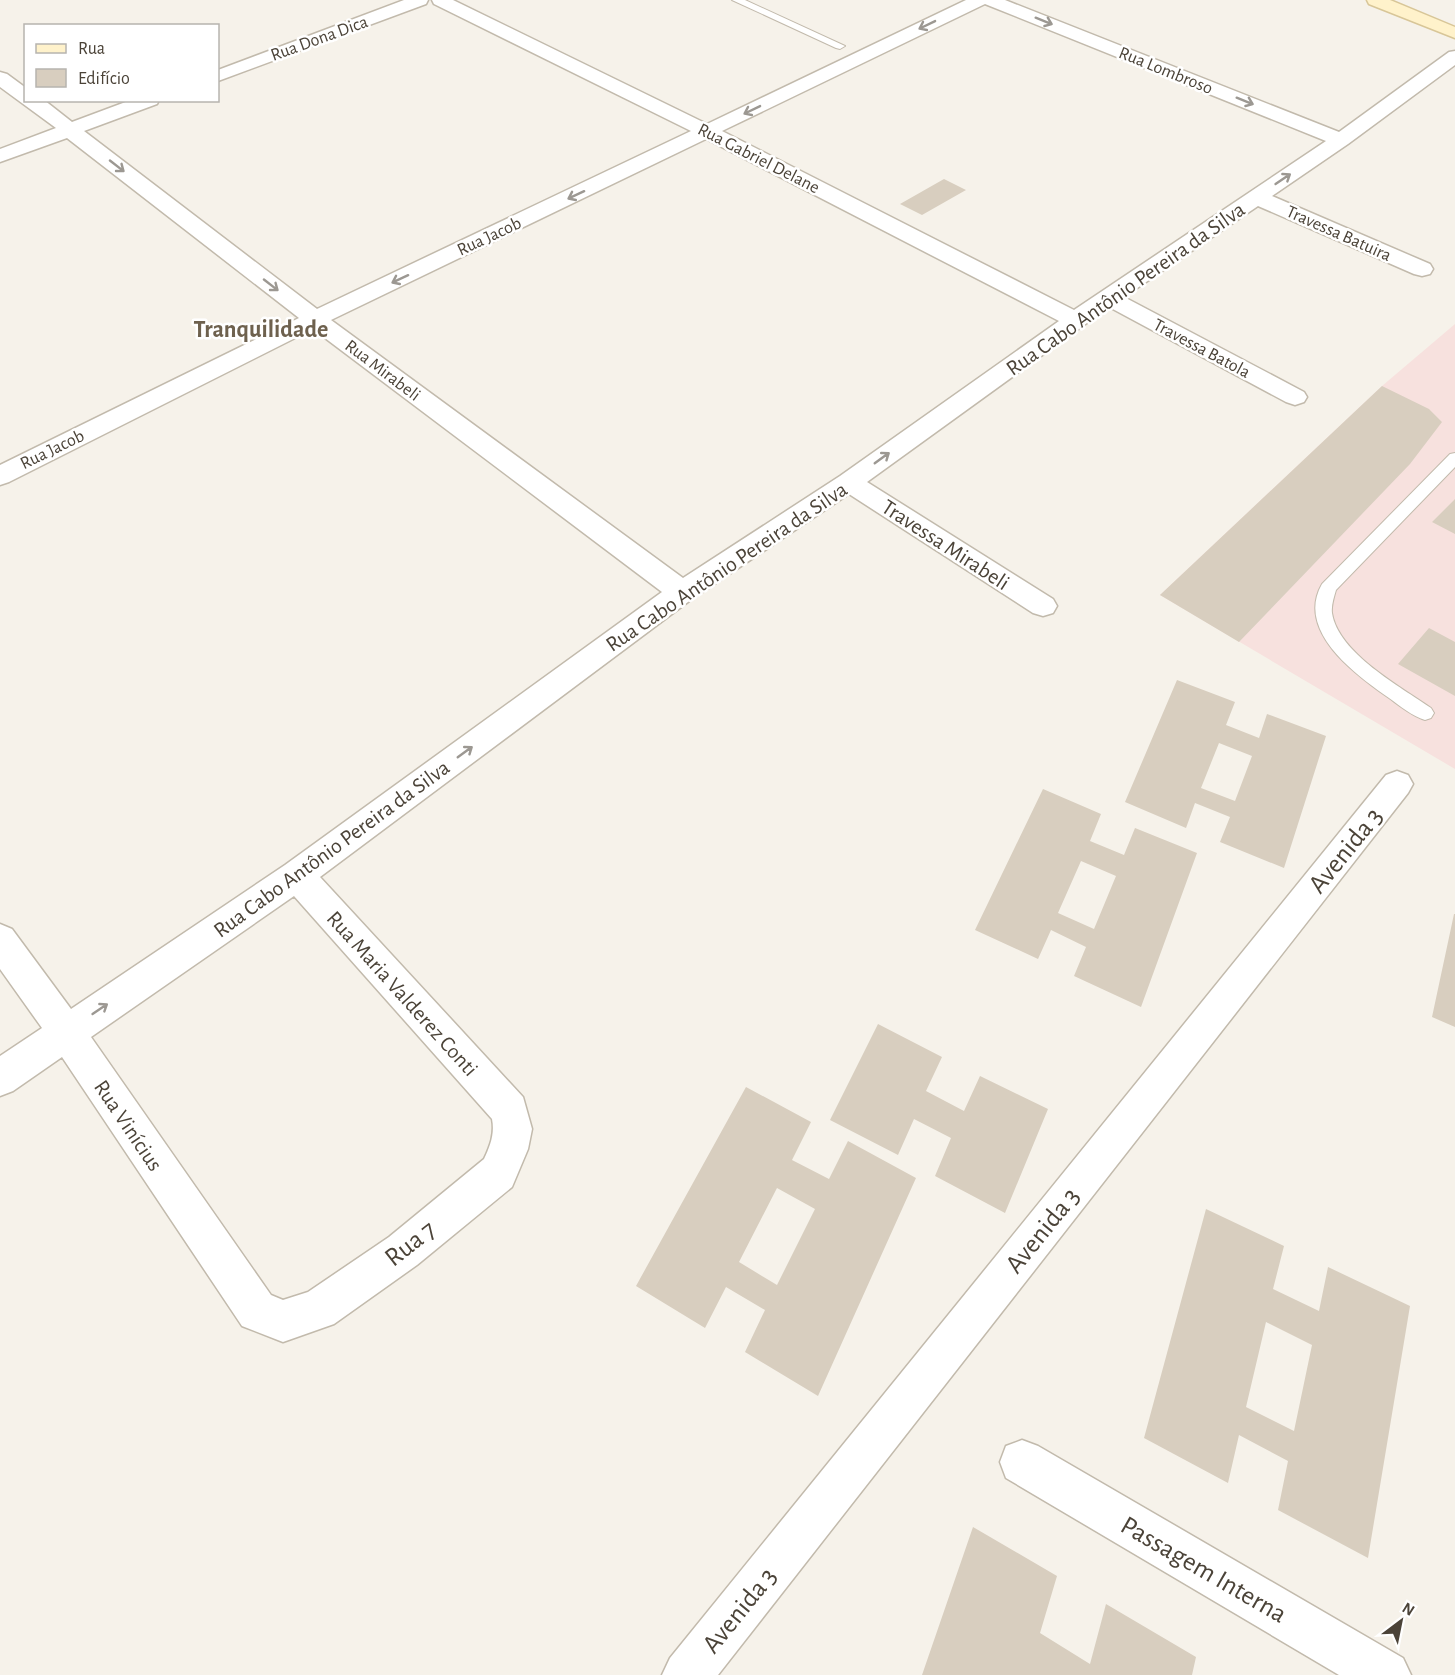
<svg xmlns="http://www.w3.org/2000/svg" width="1455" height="1675" viewBox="0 0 1455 1675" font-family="'Alegreya Sans',sans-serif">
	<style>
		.medical { fill: #f7e1de }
		.building { fill: #d8cebf; fill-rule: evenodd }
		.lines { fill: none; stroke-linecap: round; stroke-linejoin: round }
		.service-casing { stroke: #c2baac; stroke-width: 2 }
		.minor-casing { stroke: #c2baac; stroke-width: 3 }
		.secondary-casing { stroke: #d8c698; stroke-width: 3 }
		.service { fill: #fff; fill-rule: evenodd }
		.minor { fill: #fff; fill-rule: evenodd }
		.secondary { fill: #fff2cb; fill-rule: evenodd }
		.oneway { stroke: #9c9892 }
		.labels { text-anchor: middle; stroke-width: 5; stroke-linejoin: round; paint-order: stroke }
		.far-street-label { font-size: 18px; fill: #4b4338; stroke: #fff }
		.street-label { font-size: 22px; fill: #4b4338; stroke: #fff }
		.far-district-label { font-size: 24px; font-weight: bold; fill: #6e614e; stroke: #fff }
		.near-street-label { font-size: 27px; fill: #4b4338; stroke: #fff }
	</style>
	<rect width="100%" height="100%" fill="#f6f2ea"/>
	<path class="medical" d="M 1455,324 L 1455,769 L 1160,595 L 1382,386 Z"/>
	<path class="building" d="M 944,179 L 966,190 L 922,215 L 900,204 Z
		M 1382,386 L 1429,409 L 1442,422 L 1410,464 L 1239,642 L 1160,595 Z
		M 1455,499 L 1455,534 L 1432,522 Z
		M 1429,628 L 1455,642 L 1455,696 L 1398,664 Z
		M 1177,680 L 1235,702 L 1226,725 L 1259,738 L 1267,714 L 1326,736 L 1284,868 L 1220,842 L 1230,817 L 1195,803 L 1186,828 L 1125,802 ZM 1219,743 L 1252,756 L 1235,801 L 1201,788 Z
		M 1043,789 L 1101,814 L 1090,841 L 1124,855 L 1135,828 L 1197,853 L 1141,1007 L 1074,976 L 1086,947 L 1051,930 L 1038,959 L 975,930 ZM 1081,861 L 1116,876 L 1094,929 L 1058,913 Z
		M 1454,914 L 1455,914 L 1455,1027 L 1432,1017 Z
		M 878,1024 L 942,1057 L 926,1091 L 964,1111 L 980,1076 L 1048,1109 L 1005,1213 L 935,1176 L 951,1138 L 914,1119 L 898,1155 L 830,1120 Z
		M 746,1087 L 811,1122 L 792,1160 L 829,1179 L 848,1141 L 916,1178 L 818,1396 L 745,1352 L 765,1310 L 726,1287 L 705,1328 L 636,1286 ZM 777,1188 L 815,1209 L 777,1285 L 739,1262 Z
		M 1206,1209 L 1284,1246 L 1273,1289 L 1319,1311 L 1328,1267 L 1410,1306 L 1368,1558 L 1278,1510 L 1288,1461 L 1239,1435 L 1228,1483 L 1144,1438 ZM 1266,1322 L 1312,1345 L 1294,1431 L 1246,1407 Z
		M 973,1527 L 1057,1576 L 1040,1633 L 1090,1664 L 1106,1604 L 1196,1657 L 1192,1675 L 922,1675 Z"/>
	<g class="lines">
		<g class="service-casing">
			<path id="service" d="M 732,0 L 745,0 L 845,46 L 840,49 L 836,48 Z
				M 1455,453 L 1455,467 L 1336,590 C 1334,597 1331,606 1332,613 C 1338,653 1401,687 1431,708 L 1434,713 L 1431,718 L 1425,720 C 1412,716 1400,706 1389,698 C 1356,675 1295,631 1322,584 L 1450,454 Z"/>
		</g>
		<g class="minor-casing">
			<path id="minor" d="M 404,0 L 428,0 L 426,4 L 218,81 L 218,70 Z
				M 432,0 L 453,0 L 707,124 L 966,0 L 1005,0 L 1339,132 L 1449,52 L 1455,51 L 1455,65 L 1348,144 L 1272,196 L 1430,264 L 1433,269 L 1430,274 L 1422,276 L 1414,274 L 1258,206 L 1124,297 L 1304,392 L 1307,397 L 1304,402 L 1295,405 L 1286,402 L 1109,307 L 867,482 L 1053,599 L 1057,606 L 1053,613 L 1043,616 L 1033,613 L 849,494 L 692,599 L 320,877 L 523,1097 L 532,1129 L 528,1149 L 512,1187 L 417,1265 L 334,1324 L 283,1342 L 242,1326 L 62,1057 L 13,1091 L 0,1096 L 0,1056 L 42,1028 L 0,969 L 0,924 L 12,929 L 71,1009 L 285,865 L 662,592 L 313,329 L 9,482 L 0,485 L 0,465 L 299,318 L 67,138 L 0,162 L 0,149 L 56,128 L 0,87 L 0,72 L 7,74 L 26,88 L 26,100 L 44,100 L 72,122 L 131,100 L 159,100 L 157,104 L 84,131 L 317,309 L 691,131 L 434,4 ZM 985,4 L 1326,141 L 1074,310 L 722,131 ZM 706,139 L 1059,321 L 840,476 L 683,578 L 331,320 ZM 294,896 L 492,1119 C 495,1134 490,1146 484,1159 L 389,1237 L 308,1292 L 283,1300 L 271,1295 L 91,1037 Z
				M 1397,771 L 1408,775 L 1413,784 L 1408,793 L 718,1675 L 662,1675 L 670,1658 L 1386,775 Z
				M 1022,1440 L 1038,1446 L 1403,1658 L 1411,1675 L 1339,1675 L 1006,1478 L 1000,1462 L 1006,1446 Z"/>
		</g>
		<g class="secondary-casing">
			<path id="secondary" d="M 1367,0 L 1390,0 L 1455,27 L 1455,38 L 1369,4 Z"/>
		</g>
		<use href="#service" class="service"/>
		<use href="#minor" class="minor"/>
		<use href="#secondary" class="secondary"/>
	</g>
	<defs><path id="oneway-shaft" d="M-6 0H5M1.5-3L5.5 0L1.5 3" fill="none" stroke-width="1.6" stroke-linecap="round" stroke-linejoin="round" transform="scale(1.5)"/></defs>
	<g class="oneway">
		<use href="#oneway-shaft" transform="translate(1044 21) rotate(22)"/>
		<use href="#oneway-shaft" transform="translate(927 25) rotate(154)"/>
		<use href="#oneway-shaft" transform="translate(1245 101) rotate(22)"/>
		<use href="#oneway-shaft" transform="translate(752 110) rotate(154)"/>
		<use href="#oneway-shaft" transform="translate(117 166) rotate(38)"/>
		<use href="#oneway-shaft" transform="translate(1283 179) rotate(-34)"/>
		<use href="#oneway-shaft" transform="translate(576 195) rotate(155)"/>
		<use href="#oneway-shaft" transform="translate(400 279) rotate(155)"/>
		<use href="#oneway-shaft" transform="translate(271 285) rotate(38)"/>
		<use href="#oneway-shaft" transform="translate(882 458) rotate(-36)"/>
		<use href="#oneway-shaft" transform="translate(465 752) rotate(-36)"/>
		<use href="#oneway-shaft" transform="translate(100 1009) rotate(-34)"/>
	</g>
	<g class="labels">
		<g class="far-street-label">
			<text transform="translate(319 38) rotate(-20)" y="6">Rua Dona Dica</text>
			<text transform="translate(1166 70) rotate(22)" y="6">Rua Lombroso</text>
			<text transform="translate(759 158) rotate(27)" y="6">Rua Gabriel Delane</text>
			<text transform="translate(1339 233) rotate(24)" y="6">Travessa Batuira</text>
			<text transform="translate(489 236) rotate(-25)" y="6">Rua Jacob</text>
			<text transform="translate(1202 348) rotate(28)" y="6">Travessa Batola</text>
			<text transform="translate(383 370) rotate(37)" y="6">Rua Mirabeli</text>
			<text transform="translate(52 449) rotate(-26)" y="6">Rua Jacob</text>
		</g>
		<g class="street-label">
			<text transform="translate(1125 288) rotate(-35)" y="8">Rua Cabo Antônio Pereira da Silva</text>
			<text transform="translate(946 544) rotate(33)" y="8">Travessa Mirabeli</text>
			<text transform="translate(726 566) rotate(-34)" y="8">Rua Cabo Antônio Pereira da Silva</text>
			<text transform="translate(331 848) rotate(-36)" y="8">Rua Cabo Antônio Pereira da Silva</text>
			<text transform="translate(403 993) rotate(48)" y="8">Rua Maria Valderez Conti</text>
			<text transform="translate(129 1125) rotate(56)" y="8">Rua Vinícius</text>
		</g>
		<g class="far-district-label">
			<text x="261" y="337">Tranquilidade</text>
		</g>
		<g class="near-street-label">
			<text transform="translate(1345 850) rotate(-51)" y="9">Avenida 3</text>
			<text transform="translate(1042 1230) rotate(-51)" y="9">Avenida 3</text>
			<text transform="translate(410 1243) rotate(-38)" y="9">Rua 7</text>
			<text transform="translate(1204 1569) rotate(30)" y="9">Passagem Interna</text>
			<text transform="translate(739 1610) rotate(-51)" y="9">Avenida 3</text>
		</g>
	</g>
	<rect x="24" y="24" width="195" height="78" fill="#ffffff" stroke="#b7b4af" stroke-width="1.5"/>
	<rect x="36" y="44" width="30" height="9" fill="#fff2cb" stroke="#b7b4af" stroke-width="1.5"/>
	<text x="78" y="54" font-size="18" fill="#4b4338">Rua</text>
	<rect x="36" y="69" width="30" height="18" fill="#d8cebf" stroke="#b7b4af" stroke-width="1.5"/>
	<text x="78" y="84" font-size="18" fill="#4b4338">Edifício</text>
	<g transform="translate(1401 1621) rotate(32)" stroke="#ffffff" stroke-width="4.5" paint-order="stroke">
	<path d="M0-4.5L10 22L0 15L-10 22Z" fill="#4b4338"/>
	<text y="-9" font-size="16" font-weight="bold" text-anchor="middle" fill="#4b4338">N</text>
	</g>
</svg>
